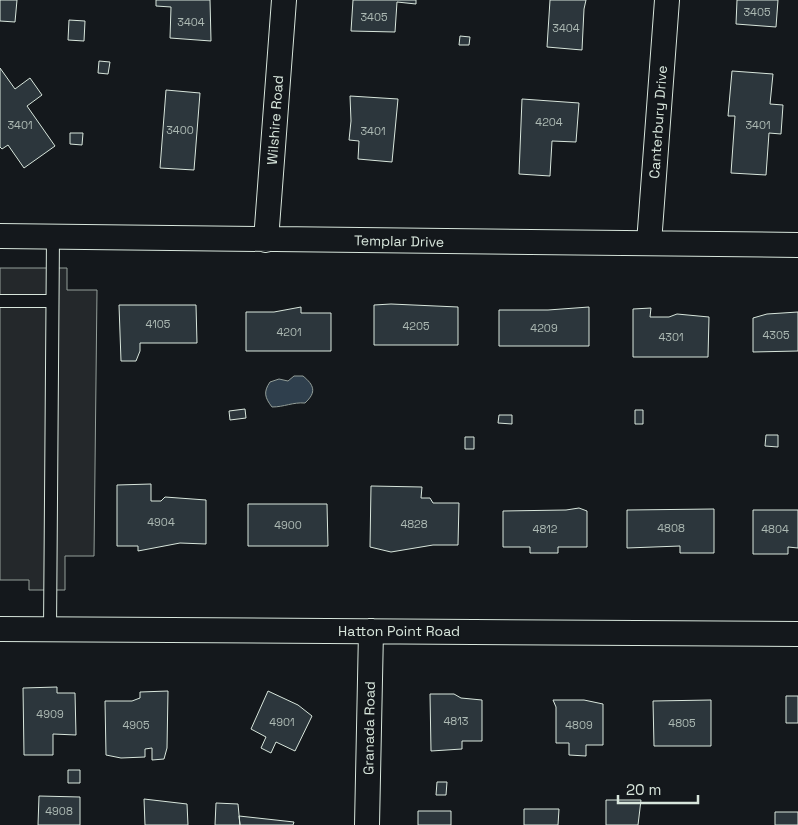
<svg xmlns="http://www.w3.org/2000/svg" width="798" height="825" viewBox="0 0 798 825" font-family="'Space Grotesk',sans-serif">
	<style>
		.parking { fill: #24282b; stroke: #939e99 }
		.water { fill: #2f3f4d; stroke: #939e99 }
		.building { fill: #2c363c; stroke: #d8e6dc }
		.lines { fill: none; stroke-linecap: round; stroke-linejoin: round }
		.lane-casing { stroke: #d8e6dc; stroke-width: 14 }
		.street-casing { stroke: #d8e6dc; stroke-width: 26 }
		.lane { stroke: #14181c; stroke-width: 12 }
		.street { stroke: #14181c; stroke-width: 24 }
		.labels { text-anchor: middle; stroke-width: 4; stroke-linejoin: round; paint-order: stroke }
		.number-label { font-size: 11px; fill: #adbab4 }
		.street-label { font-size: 14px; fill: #d8e6dc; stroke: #14181c }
	</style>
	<rect width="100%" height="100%" fill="#14181c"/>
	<path class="parking" d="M 0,268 L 67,268 L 67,290 L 97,290 L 94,556 L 65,556 L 65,590 L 29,590 L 29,580 L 0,580 Z"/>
	<path class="water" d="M 294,376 L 303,376 C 314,385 317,392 305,403 C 293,402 284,407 272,407 C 265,398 263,392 270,382 L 279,379 L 288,381 Z"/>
	<path class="building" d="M 0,0 L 17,0 L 15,22 L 0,21 Z
		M 156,0 L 210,0 L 211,41 L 170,38 L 171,7 L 156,6 Z
		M 353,0 L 416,0 L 416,4 L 397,2 L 395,32 L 351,31 Z
		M 550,0 L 586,0 L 584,9 L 582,50 L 547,47 Z
		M 737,0 L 778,0 L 776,27 L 736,24 Z
		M 69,20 L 85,21 L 84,41 L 68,40 Z
		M 460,36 L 470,37 L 469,45 L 459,45 Z
		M 99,61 L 110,62 L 108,74 L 98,73 Z
		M 0,68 L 15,89 L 30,78 L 42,95 L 27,106 L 55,146 L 24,168 L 8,145 L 2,149 L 0,147 Z
		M 732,71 L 773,74 L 770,104 L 783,105 L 781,134 L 769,133 L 766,175 L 731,173 L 735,116 L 728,116 Z
		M 166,90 L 200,93 L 194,170 L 160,168 Z
		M 350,96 L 398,99 L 392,162 L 358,159 L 359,141 L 349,140 L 351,121 Z
		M 522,99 L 579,103 L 576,142 L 552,141 L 550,176 L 519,174 Z
		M 70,133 L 83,133 L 82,145 L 70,144 Z
		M 391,304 L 458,307 L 458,345 L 374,345 L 374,305 Z
		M 119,305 L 196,305 L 197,343 L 140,343 L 140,351 L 136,361 L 121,361 Z
		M 301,307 L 301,313 L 331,313 L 331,351 L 246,351 L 246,312 L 274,312 Z
		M 589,307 L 589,346 L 499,346 L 499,310 L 548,310 Z
		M 651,308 L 650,317 L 669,317 L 677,314 L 709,317 L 708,357 L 633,357 L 633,309 Z
		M 798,312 L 798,351 L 753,352 L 753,318 L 767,314 Z
		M 245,409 L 246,418 L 230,420 L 229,411 Z
		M 635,410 L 643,410 L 643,424 L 635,424 Z
		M 499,415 L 512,415 L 512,424 L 498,423 Z
		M 766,435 L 778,435 L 778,447 L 765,446 Z
		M 465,437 L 474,437 L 474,449 L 465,449 Z
		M 151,484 L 151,501 L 161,501 L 165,497 L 206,500 L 206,544 L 180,543 L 138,551 L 138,546 L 117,546 L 117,485 Z
		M 371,486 L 422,487 L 421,498 L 430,498 L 433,503 L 459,503 L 458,545 L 433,545 L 391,552 L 370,547 Z
		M 248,504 L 327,504 L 328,546 L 248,546 Z
		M 579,508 L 587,511 L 587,547 L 558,547 L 558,553 L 530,553 L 530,547 L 503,547 L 503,511 L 566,510 Z
		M 714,509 L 714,553 L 680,553 L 680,546 L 627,548 L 627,510 Z
		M 753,510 L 798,510 L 798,548 L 788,547 L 788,554 L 753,554 Z
		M 57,687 L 57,693 L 75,693 L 76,735 L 53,734 L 53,755 L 24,755 L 23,688 Z
		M 168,691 L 167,748 L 164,759 L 152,760 L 152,748 L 145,749 L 145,757 L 121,758 L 106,755 L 105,701 L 132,701 L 140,698 L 140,692 Z
		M 268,691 L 298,705 L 312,716 L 295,751 L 276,742 L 271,753 L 261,748 L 266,737 L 251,729 Z
		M 430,694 L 454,694 L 461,698 L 482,700 L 482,741 L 462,741 L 462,749 L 431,751 Z
		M 786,696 L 798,696 L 798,723 L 786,723 Z
		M 553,700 L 584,700 L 603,704 L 603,745 L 586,745 L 586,756 L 569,755 L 569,743 L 556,743 L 556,707 Z
		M 711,700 L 711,746 L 654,746 L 653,701 Z
		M 68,770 L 80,770 L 80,783 L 68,783 Z
		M 437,782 L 447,782 L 446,795 L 436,795 Z
		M 39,796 L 80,797 L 80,825 L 38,825 Z
		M 144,799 L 187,804 L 188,825 L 145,825 Z
		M 606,800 L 641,800 L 638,825 L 606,825 Z
		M 216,803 L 238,804 L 240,825 L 215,825 Z
		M 524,809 L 559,809 L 558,825 L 524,825 Z
		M 418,811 L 451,811 L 451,825 L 418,825 Z
		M 775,812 L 798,812 L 798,825 L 775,825 Z
		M 239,816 L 294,822 L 293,825 L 240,825 Z"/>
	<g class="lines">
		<g class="lane-casing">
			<path id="lane" d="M 0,301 L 52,301
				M 50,630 L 53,237"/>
		</g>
		<g class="street-casing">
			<path id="street" d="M 0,236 L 798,245
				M 266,240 L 284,0
				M 649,243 L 667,0
				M 0,629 L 798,634
				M 367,825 L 371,631"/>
		</g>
		<use href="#lane" class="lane"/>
		<use href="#street" class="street"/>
	</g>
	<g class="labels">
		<g class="number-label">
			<text x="757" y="16">3405</text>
			<text x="374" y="21">3405</text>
			<text x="191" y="26">3404</text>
			<text x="566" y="32">3404</text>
			<text x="549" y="126">4204</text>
			<text x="20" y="129">3401</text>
			<text x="758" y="129">3401</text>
			<text x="180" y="134">3400</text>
			<text x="373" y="135">3401</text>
			<text x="158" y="328">4105</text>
			<text x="416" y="330">4205</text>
			<text x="544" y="332">4209</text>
			<text x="289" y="336">4201</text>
			<text x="776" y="339">4305</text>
			<text x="671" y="341">4301</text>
			<text x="161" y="526">4904</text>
			<text x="414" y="528">4828</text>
			<text x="288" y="529">4900</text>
			<text x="671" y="532">4808</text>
			<text x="545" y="533">4812</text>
			<text x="775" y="533">4804</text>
			<text x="50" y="718">4909</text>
			<text x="456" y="725">4813</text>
			<text x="282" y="726">4901</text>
			<text x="682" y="727">4805</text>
			<text x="136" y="729">4905</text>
			<text x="579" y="729">4809</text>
			<text x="59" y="815">4908</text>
		</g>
		<g class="street-label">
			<text transform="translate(275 120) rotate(-86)" y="5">Wilshire Road</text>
			<text transform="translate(658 122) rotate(-86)" y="5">Canterbury Drive</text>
			<text transform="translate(399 241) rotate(1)" y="5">Templar Drive</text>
			<text x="399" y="636">Hatton Point Road</text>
			<text transform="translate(369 728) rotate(-89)" y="5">Granada Road</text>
		</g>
	</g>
	<path d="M618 795v8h80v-8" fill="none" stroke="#d8e6dc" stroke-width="2.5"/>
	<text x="626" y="795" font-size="15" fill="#d8e6dc" stroke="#14181c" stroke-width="4" paint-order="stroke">20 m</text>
</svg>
